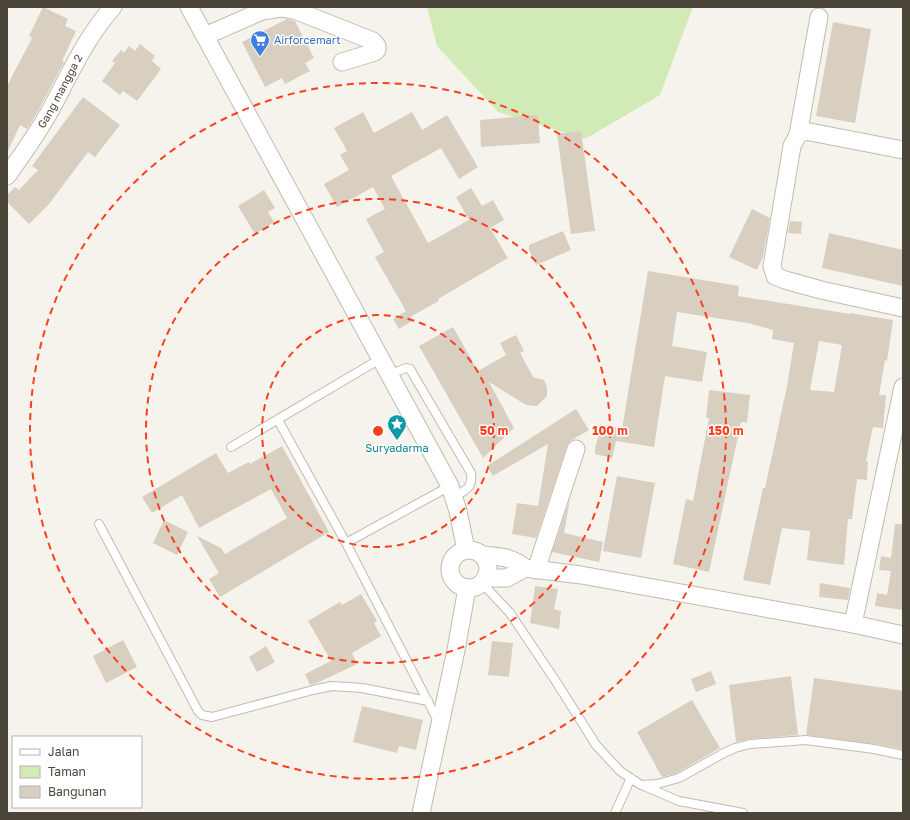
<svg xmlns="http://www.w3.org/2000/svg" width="910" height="820" viewBox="0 0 910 820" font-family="'Golos Text',sans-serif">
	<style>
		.green { fill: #d2eab5 }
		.building { fill: #d8cfc1; fill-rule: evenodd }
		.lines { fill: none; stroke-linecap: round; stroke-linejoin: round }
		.lane-casing { stroke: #c2bbae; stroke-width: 10 }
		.street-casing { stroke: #c2bbae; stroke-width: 19 }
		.lane { stroke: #fff; stroke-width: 8 }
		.street { stroke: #fff; stroke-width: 17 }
		.ring { fill: none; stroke: #fc3f1d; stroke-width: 2; stroke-dasharray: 7 5 }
		.labels { text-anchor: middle; stroke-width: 3; stroke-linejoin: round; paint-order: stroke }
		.shop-label { font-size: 11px; fill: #366cbe; stroke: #fff; text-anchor: start }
		.street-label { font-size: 11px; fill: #4b4439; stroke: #fff }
		.culture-label { font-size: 11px; fill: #0d838f; stroke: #fff }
		.centre { fill: #fc3f1d; stroke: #fff; stroke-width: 2 }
		.ring-label { font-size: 12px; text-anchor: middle; font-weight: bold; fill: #fc3f1d; stroke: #fff; stroke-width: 3; stroke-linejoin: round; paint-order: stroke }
	</style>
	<rect width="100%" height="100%" fill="#f6f3ec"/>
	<path class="green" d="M 427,7 L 693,7 L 660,95 L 585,139 L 498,112 L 437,46 Z"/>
	<path class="building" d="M 43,7 L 68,19 L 65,26 L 76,31 L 62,61 L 64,62 L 37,113 L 27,129 L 20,125 L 7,153 L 7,86 L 32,38 L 29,36 Z
		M 287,19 L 295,21 L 314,58 L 305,63 L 310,71 L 285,84 L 282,78 L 265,87 L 242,42 Z
		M 833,22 L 871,29 L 855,123 L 816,116 Z
		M 140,44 L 155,56 L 152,61 L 161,69 L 137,101 L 123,91 L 120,95 L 102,81 L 115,63 L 112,61 L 121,50 L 124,53 L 129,46 L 135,51 Z
		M 83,97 L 120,125 L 95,157 L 88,152 L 49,204 L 29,224 L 7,202 L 7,195 L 15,187 L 19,190 L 38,170 L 32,166 Z
		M 363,112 L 374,133 L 412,112 L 422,130 L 447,115 L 478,167 L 459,179 L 441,148 L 391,176 L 428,243 L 469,220 L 456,197 L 471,188 L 482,206 L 493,200 L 504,220 L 490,228 L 508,258 L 438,299 L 439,301 L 410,317 L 412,321 L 399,329 L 393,319 L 406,311 L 375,257 L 384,252 L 366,219 L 385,209 L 373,187 L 337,207 L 324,184 L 349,170 L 340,155 L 347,151 L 334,128 Z
		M 538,115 L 540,143 L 481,147 L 480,120 Z
		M 581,131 L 595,231 L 571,234 L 557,134 Z
		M 264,190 L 275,208 L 268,212 L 274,222 L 255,234 L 238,206 Z
		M 752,209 L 770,218 L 763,257 L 757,270 L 729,257 Z
		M 790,221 L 802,222 L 801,232 L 802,234 L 788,233 Z
		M 563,231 L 571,250 L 536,265 L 529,250 L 529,245 Z
		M 829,233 L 903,250 L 903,286 L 822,268 Z
		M 648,271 L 739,286 L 738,296 L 850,314 L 850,313 L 893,320 L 887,361 L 885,360 L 879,395 L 886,395 L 883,428 L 873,427 L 866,461 L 868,461 L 867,480 L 857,479 L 852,519 L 848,519 L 844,565 L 807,560 L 810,531 L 782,528 L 770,585 L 743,580 L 763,488 L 765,488 L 787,386 L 794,343 L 772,339 L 773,330 L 748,323 L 677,312 L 672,346 L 707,352 L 702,382 L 665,376 L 654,447 L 616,441 L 612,458 L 595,454 L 595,449 L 601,424 L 622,429 ZM 819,341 L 842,345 L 834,392 L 810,390 Z
		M 453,327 L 478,371 L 506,355 L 500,343 L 516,335 L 524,351 L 520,353 L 533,377 L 544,380 L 547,387 L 547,396 L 537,406 L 526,405 L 489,382 L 514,428 L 483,458 L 419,346 Z
		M 709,390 L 750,395 L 747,423 L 741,422 L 709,572 L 673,564 L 686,499 L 693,501 L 709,418 L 706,418 Z
		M 576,409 L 589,430 L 570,441 L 567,446 L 536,538 L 512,534 L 517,503 L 538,506 L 548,444 L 493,476 L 487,466 Z
		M 282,446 L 329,532 L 220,597 L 209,579 L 219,573 L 197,536 L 221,548 L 225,554 L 287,518 L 271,489 L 199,528 L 182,495 L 152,513 L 142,497 L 216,453 L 228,473 L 249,462 L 250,464 Z
		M 617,476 L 655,483 L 641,558 L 603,551 Z
		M 570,499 L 564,533 L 603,542 L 599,562 L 552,552 Z
		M 164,520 L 188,532 L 177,555 L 153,543 Z
		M 895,524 L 903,524 L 903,610 L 875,606 L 877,593 L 887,595 L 891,571 L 879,570 L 881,556 L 891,558 Z
		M 820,583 L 850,588 L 848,600 L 819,597 Z
		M 535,586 L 558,589 L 554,609 L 561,611 L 559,629 L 530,623 Z
		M 361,594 L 377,621 L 374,623 L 381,636 L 352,653 L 357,664 L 315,684 L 310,685 L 305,674 L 331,661 L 308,621 L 340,602 L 342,605 Z
		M 123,640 L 137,667 L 106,683 L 93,656 Z
		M 492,641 L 513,643 L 509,677 L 488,675 Z
		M 266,646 L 275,662 L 257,672 L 249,657 Z
		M 711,671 L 716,684 L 696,692 L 691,679 Z
		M 791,676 L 798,735 L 750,739 L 736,742 L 729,685 Z
		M 814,678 L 885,688 L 903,691 L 903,749 L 875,744 L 806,735 Z
		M 692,700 L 720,748 L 677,773 L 662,777 L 637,732 Z
		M 362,706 L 423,720 L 416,750 L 399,746 L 397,753 L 353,742 Z"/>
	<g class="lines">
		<g class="lane-casing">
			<path id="lane" d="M 389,375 L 406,368 L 410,369 L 471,473 C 473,489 465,490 454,497
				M 278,420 L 346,543 L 438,721
				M 231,447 L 380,359
				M 99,524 L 198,711 L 202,715 L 212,717 L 313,690 L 332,686 L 362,688 L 428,701
				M 346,543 L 450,486
				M 482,583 L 510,613 L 557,683 L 596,745 L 620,771 L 641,785 L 657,784 L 679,778 L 724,753 L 735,748 L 750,744 L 806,740 L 874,749 L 903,755
				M 644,786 L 679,801 L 743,813
				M 615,813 L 631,778"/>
		</g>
		<g class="street-casing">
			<g id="street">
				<path d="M 189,7 L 450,486 L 458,511 L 466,550"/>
				<path d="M 205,36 L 262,11 L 281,8 L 297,11 L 373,41 L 377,46 L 377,50 L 375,52 L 342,62"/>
				<path d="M 798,135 L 819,17"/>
				<path d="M 903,150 L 805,131 L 798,135 L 792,146 L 772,266 L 775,276 L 785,280 L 821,290 L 903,308"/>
				<path id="s1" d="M 7,176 C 22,155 38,133 51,109 C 70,74 86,37 113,7"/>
				<circle cx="469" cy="569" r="19"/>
				<path d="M 482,555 C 499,557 511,556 525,568 L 581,575 L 853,624 L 903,635"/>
				<path d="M 536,570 L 576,449"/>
				<path d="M 485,578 L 507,578 L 525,568"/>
				<path d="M 853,624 L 903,387"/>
				<path d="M 421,813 L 456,650 L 467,588"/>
			</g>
		</g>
		<use href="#lane" class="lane"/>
		<use href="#street" class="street"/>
	</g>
	<g class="ring">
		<circle cx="378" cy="431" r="116"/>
		<circle cx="378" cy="431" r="232"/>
		<circle cx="378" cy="431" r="348"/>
	</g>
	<defs>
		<g id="supermarket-pin" transform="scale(1)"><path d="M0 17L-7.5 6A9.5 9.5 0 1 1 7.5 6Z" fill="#3f7fe0" stroke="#fff"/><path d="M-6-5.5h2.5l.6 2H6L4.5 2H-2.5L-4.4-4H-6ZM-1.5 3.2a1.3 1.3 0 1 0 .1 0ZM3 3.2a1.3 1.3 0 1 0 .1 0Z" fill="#fff"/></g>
		<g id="sight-pin" transform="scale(1)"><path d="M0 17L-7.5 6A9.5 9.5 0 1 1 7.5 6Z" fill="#0f9aa8" stroke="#fff"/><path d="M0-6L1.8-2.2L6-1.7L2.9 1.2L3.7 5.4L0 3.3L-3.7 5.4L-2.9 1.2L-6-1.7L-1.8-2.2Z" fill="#fff"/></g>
	</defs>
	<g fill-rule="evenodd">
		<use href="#supermarket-pin" x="260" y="40"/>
		<use href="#sight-pin" x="397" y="424"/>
	</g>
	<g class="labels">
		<g class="shop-label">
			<text x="274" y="44">Airforcemart</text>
		</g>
		<g class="street-label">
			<text dy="4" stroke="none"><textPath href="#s1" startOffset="100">Gang mangga 2</textPath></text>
		</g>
		<g class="culture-label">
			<text x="397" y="452">Suryadarma</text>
		</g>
	</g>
	<circle cx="378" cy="431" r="6" class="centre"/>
	<g class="ring-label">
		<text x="494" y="435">50 m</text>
		<text x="610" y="435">100 m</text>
		<text x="726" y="435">150 m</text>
	</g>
	<rect width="910" height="820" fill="none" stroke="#4b4439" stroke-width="16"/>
	<rect x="12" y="736" width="130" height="72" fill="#ffffff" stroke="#b7b4b0"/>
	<rect x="20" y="749" width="20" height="6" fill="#ffffff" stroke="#b7b4b0"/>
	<text x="48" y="756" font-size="12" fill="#4b4439">Jalan</text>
	<rect x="20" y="766" width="20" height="12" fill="#d2eab5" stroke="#b7b4b0"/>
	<text x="48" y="776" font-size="12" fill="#4b4439">Taman</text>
	<rect x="20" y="786" width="20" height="12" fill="#d8cfc1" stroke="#b7b4b0"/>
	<text x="48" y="796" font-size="12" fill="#4b4439">Bangunan</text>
</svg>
